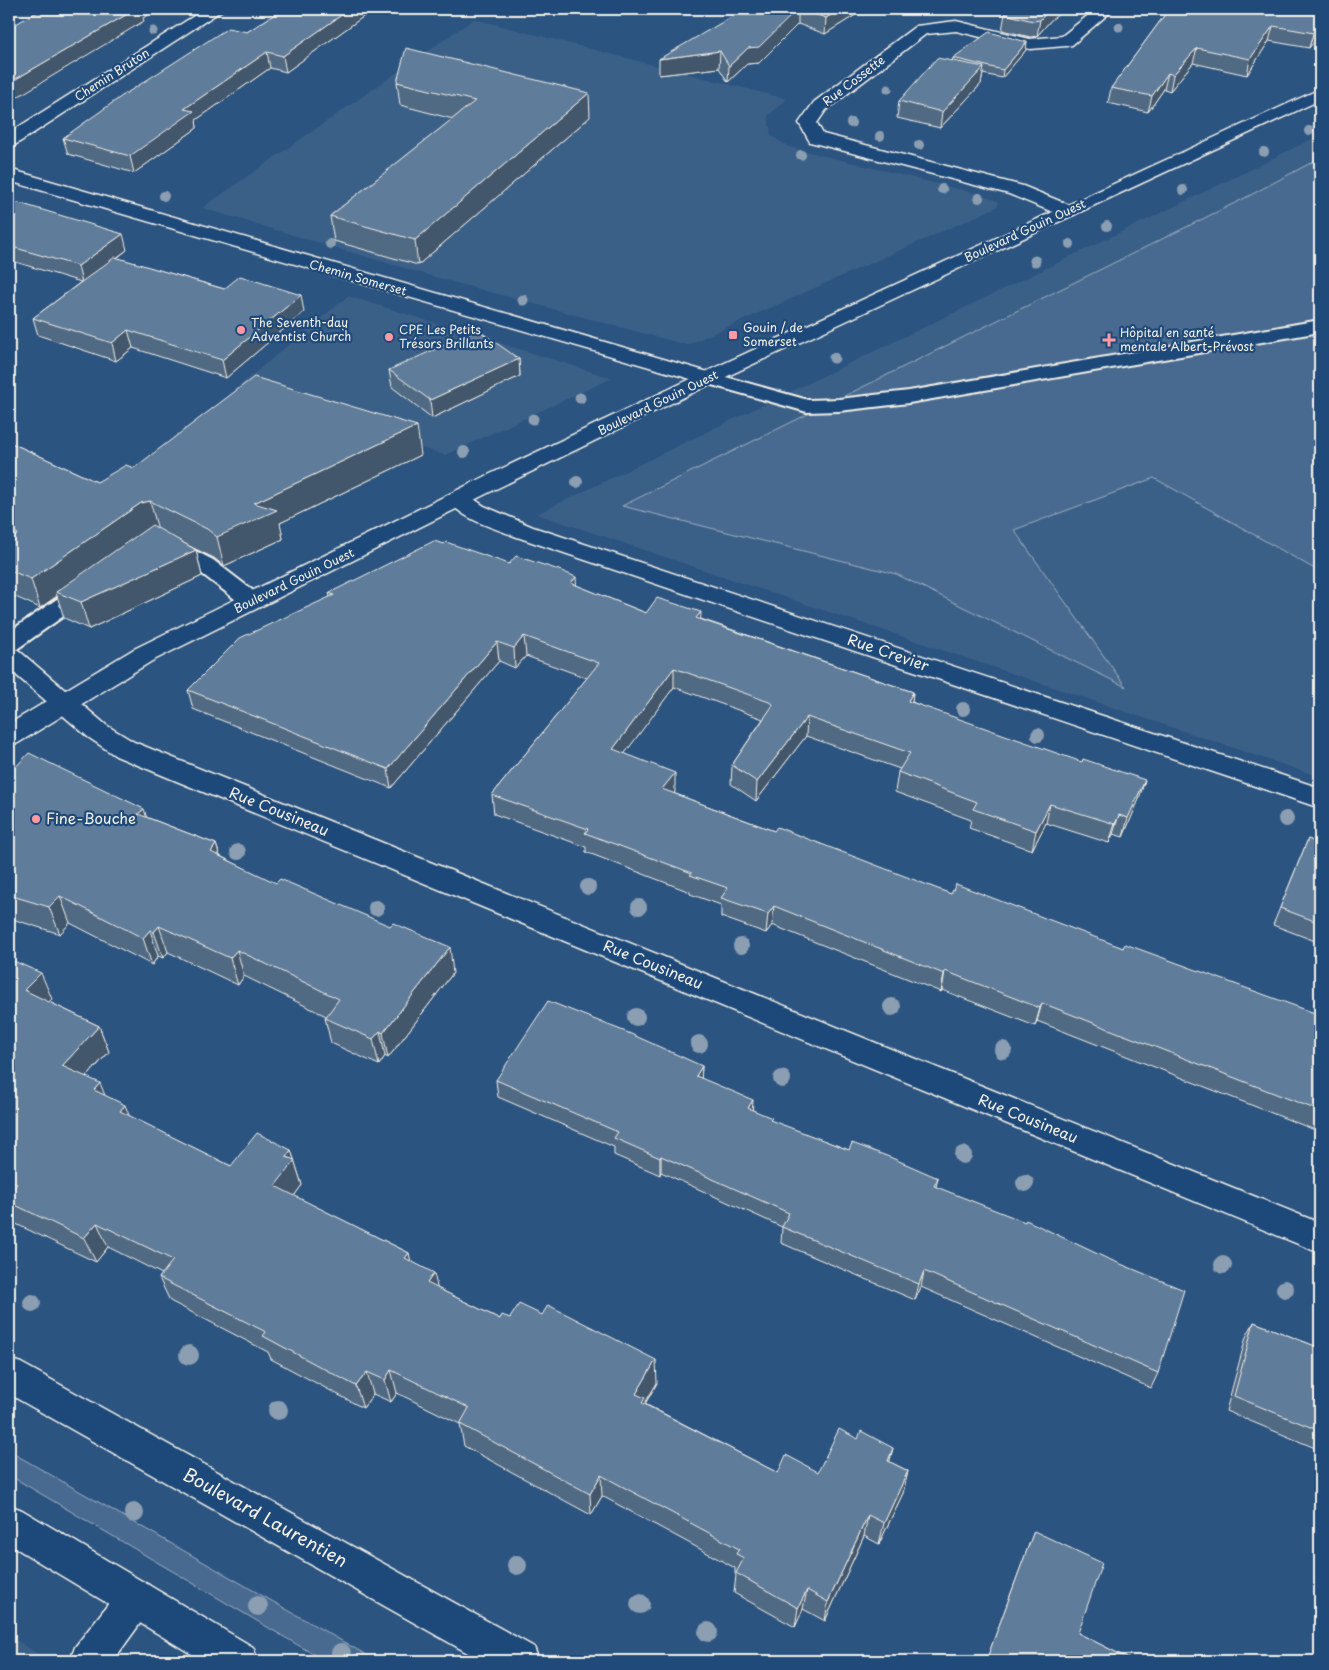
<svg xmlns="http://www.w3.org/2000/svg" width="1329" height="1670" viewBox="0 0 1329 1670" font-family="'Playpen Sans',sans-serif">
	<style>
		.built { fill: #3b6088 }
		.green { fill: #496b90; stroke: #9eaebc }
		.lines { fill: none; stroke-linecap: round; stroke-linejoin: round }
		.lane-casing { stroke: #f4f1e8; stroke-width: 4 }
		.street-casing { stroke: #f4f1e8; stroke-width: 3 }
		.secondary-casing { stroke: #f4f1e8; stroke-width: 3 }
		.primary-casing { stroke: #f4f1e8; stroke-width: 3 }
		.lane { fill: #1f4a7a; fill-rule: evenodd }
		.street { fill: #1f4a7a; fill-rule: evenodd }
		.secondary { fill: #1f4a7a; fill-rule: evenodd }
		.primary { fill: #1f4a7a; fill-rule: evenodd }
		.tree { fill: #8c9fb2 }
		.wall { fill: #516a84; stroke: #f4f1e8 }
		.shaded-wall { fill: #42566c; stroke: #f4f1e8 }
		.building { fill: #5e7b9a; stroke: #f4f1e8 }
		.poi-dot { fill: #ff9aa2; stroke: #1f4a7a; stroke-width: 2 }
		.labels { text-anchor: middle; stroke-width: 4.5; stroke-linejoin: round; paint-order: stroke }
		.far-street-label { font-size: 12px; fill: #f4f1e8; stroke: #1f4a7a }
		.far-poi-label { font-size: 12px; fill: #f4f1e8; stroke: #1f4a7a; text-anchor: start }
		.street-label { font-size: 15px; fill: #f4f1e8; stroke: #1f4a7a }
		.poi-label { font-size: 15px; fill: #f4f1e8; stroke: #1f4a7a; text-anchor: start }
		.near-street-label { font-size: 18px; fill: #f4f1e8; stroke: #1f4a7a }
	</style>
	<rect width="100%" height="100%" fill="#2c5481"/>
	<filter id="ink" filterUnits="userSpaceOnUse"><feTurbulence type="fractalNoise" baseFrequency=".02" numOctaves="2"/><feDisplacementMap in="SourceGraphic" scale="10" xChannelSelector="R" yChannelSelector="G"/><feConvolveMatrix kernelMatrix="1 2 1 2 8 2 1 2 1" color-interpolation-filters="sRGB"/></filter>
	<g filter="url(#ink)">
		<path class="built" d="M 474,19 L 787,99 L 768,116 L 771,136 L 789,147 L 986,196 L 999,202 L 997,207 L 687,345 L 438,278 L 202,208 Z
			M 1320,135 L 1320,777 L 537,514 L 1258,166 Z
			M 348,296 L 612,378 L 445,455 L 234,390 Z
			M 9,1636 L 49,1661 L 9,1661 Z"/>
		<path class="green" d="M 1320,158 L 1320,572 L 1154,478 L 1014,530 L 1126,687 L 896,574 L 622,506 L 1245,198 Z
			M 9,1451 L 377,1661 L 325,1661 L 9,1475 Z"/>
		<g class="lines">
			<g class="lane-casing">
				<path id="lane" d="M 1320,320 L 1320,332 L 909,403 L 839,411 L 807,412 L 701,382 L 698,378 L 701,374 L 708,372 L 808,400 L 839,399 L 909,391 Z
					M 168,537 L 213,560 L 260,596 L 264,601 L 260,606 L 252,609 L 244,606 L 197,570 L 160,549 L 157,544 L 160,539 Z
					M 91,579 L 99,581 L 102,586 L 99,591 L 17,649 L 9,651 L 9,632 L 83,581 Z"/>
			</g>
			<g class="street-casing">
				<path id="street" d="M 205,9 L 224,9 L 15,145 L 9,146 L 9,133 Z
					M 1096,9 L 1114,9 L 1072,45 L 1066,46 L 1030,49 L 956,31 L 926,34 L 826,110 L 817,123 L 823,134 L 1023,186 L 1074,207 L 1076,211 L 1074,215 L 1060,215 L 1009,194 L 810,142 L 799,123 L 814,102 L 916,26 L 956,21 L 1030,39 L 1062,36 Z
					M 9,169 L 715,374 L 719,378 L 715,382 L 708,384 L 701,382 L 9,181 Z
					M 459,492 L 467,494 L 484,506 L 533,527 L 1320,788 L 1320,808 L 517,537 C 495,528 461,520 448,499 L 451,494 Z
					M 9,648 L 18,650 L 106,725 L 134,742 L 1320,1223 L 1320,1253 L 116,756 L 88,737 L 9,669 Z
					M 136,1579 L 149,1585 L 155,1598 L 149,1611 L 113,1661 L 70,1661 L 75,1647 L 123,1585 Z"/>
			</g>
			<g class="secondary-casing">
				<path id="secondary" d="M 1320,89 L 1320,100 L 715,382 L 500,487 L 152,661 L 18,743 L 9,745 L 9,724 L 134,649 L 484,477 L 701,374 Z
					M 9,1505 L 22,1510 L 253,1647 L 258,1661 L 203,1661 L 9,1544 Z"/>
			</g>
			<g class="primary-casing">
				<path id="primary" d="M 9,1359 L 21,1363 L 534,1647 L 539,1661 L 482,1661 L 9,1394 Z"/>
			</g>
			<use href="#lane" class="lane"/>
			<use href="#street" class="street"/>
			<use href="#secondary" class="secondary"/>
			<use href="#primary" class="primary"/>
		</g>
		<g class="tree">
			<circle cx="1119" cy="27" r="4.5"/>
			<circle cx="153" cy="31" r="4.5"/>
			<circle cx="888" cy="89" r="4.5"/>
			<circle cx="851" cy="123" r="5"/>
			<circle cx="1309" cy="131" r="5"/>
			<circle cx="880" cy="136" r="5"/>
			<circle cx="919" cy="145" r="5"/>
			<circle cx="1264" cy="152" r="5"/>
			<circle cx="801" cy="155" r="5"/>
			<circle cx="942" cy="189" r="5"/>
			<circle cx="1183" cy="190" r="5"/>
			<circle cx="164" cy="196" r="5"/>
			<circle cx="979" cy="198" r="5"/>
			<circle cx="1107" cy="226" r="5"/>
			<circle cx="330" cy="244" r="5"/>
			<circle cx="1070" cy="244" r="5"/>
			<circle cx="1035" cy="261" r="5.5"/>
			<circle cx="523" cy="300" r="5.5"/>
			<circle cx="834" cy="358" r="5.5"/>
			<circle cx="580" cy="398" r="5.5"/>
			<circle cx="533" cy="419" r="5.5"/>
			<circle cx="464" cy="452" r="6"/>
			<circle cx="577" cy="482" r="6"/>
			<circle cx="963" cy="709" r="7"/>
			<circle cx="1038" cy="735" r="7"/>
			<circle cx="1286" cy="819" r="8"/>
			<circle cx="238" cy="852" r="8"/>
			<circle cx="588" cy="887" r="8"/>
			<circle cx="639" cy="907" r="8"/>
			<circle cx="376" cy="908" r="8"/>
			<circle cx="741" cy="946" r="8"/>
			<circle cx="892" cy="1007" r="9"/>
			<circle cx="636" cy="1017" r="9"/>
			<circle cx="699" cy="1044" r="9"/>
			<circle cx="1003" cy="1050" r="9"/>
			<circle cx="782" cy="1079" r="9"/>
			<circle cx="963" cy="1155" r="9"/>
			<circle cx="1025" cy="1183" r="9"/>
			<circle cx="1223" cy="1265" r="9"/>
			<circle cx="1285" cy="1289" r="9"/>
			<circle cx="32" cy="1303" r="9"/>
			<circle cx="189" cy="1355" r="10"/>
			<circle cx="278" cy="1410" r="10"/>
			<circle cx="134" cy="1513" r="10"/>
			<circle cx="517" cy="1565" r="10"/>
			<circle cx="640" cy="1604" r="10"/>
			<circle cx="258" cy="1606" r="10"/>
			<circle cx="708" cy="1632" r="10"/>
			<circle cx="341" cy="1653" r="10"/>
		</g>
		<path class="wall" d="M 283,9 L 374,9 L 286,72 L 270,68 L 196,120 L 197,128 L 134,173 L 68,154 L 63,138 L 247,32 Z
			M 745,9 L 865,9 L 825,34 L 798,24 L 759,63 L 747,64 L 728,82 L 719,68 L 659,75 Z
			M 1169,9 L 1320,9 L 1309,48 L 1269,41 L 1247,75 L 1193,63 L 1170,91 L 1164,89 L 1148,112 L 1108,103 L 1111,88 Z
			M 1005,14 L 1051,20 L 1037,36 L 1030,37 L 1002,30 Z
			M 1026,50 L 1002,78 L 983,74 L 981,84 L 940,128 L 897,118 L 899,101 L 952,61 L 953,58 Z
			M 397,82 L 590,117 L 418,265 L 334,241 L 330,216 L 453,119 L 400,105 Z
			M 9,200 L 127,250 L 117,258 L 304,312 L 226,378 L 133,348 L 116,361 L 38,335 L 33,318 L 81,282 L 9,260 Z
			M 519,359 L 520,376 L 432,418 L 392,387 L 389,370 Z
			M 9,442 L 97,482 L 134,468 L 421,455 L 280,523 L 283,539 L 224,566 L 214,558 L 183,543 L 196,550 L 202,576 L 89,629 L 64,618 L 57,596 L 40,608 L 9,594 Z
			M 444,544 L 576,585 L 646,613 L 701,619 L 913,692 L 912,702 L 1139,799 L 1123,837 L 1113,834 L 1109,843 L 1046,823 L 1032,850 L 969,828 L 971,820 L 895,792 L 898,772 L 900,769 L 806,736 L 756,801 L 731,784 L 732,765 L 763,719 L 674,687 L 624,754 L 675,792 L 673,793 L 774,831 L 951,894 L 1123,948 L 1320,1015 L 1320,1132 L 1037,1021 L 1035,1026 L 942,990 L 941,992 L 772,925 L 766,933 L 721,917 L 721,905 L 690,894 L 690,892 L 586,852 L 586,847 L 494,814 L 492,795 L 587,678 L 526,656 L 515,668 L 499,661 L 391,788 L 193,709 L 188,690 L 330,597 L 329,593 Z
			M 9,774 L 146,817 L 216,844 L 220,856 L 453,973 L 388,1058 L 385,1056 L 379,1065 L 331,1043 L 325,1018 L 326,1016 L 244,976 L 238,985 L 168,952 L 163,958 L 158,956 L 152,965 L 70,923 L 60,934 L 9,918 Z
			M 1308,839 L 1320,844 L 1320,937 L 1317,936 L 1315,941 L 1273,925 Z
			M 9,959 L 52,999 L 49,1002 L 99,1026 L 109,1052 L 87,1077 L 105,1096 L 129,1116 L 231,1166 L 291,1150 L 302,1185 L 294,1196 L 409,1253 L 410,1260 L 437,1288 L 500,1319 L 510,1318 L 657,1383 L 645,1404 L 778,1473 L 818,1472 L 890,1462 L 908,1471 L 903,1493 L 879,1544 L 864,1536 L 825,1621 L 803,1609 L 795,1627 L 734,1593 L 736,1575 L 735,1574 L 735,1568 L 602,1496 L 591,1515 L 464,1446 L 460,1424 L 397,1393 L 391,1402 L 373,1394 L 363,1408 L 271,1359 L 268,1352 L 170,1301 L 159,1278 L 162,1274 L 108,1247 L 96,1262 L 16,1224 L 9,1209 Z
			M 702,1066 L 701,1079 L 771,1121 L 849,1150 L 938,1178 L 936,1187 L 1158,1373 L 1151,1388 L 921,1287 L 915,1300 L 781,1243 L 782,1227 L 661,1172 L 660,1175 L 614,1155 L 614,1147 L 498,1097 L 496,1080 Z
			M 1254,1322 L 1320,1348 L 1320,1450 L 1226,1411 L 1246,1337 Z
			M 1034,1531 L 1078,1633 L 1133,1661 L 986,1661 Z"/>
		<path class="shaded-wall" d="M 136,9 L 158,9 L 143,18 L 144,21 L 9,102 L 9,83 Z
			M 350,9 L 374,9 L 286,72 L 283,56 Z
			M 798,9 L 798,24 L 759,63 L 747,64 L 728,82 L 729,66 L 748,48 Z
			M 841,9 L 865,9 L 825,34 L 826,18 Z
			M 1050,9 L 1066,9 L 1051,20 L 1037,36 L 1040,20 Z
			M 1320,25 L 1320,35 L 1309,48 L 1314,33 Z
			M 1273,26 L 1269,41 L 1247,75 L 1250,59 Z
			M 1027,42 L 1026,50 L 1002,78 L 1003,70 Z
			M 1197,48 L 1193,63 L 1170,91 L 1173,75 Z
			M 720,51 L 719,68 L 659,75 L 659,59 Z
			M 267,52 L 270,68 L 196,120 L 197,128 L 134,173 L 130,156 L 184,109 Z
			M 984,67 L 981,84 L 940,128 L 942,112 Z
			M 1168,73 L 1164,89 L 1148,112 L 1152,96 Z
			M 589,93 L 590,117 L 418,265 L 415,240 Z
			M 123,234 L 127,250 L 82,283 L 78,266 Z
			M 301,295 L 304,312 L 226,378 L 222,360 Z
			M 128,330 L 133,348 L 116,361 L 112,343 Z
			M 519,359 L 520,376 L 432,418 L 430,400 Z
			M 417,426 L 421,455 L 280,523 L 283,539 L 224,566 L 217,537 L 254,503 Z
			M 150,501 L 158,530 L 56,592 L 57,596 L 40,608 L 31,579 L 141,503 Z
			M 196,550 L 202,576 L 89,629 L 81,602 Z
			M 576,577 L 577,596 L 571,583 Z
			M 701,612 L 700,631 L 696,618 Z
			M 524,636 L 526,656 L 515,668 L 514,648 Z
			M 497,642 L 499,661 L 391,788 L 388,769 Z
			M 674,668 L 674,687 L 614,768 L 613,749 Z
			M 913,692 L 911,711 L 908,701 Z
			M 807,717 L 806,736 L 756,801 L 757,782 Z
			M 675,773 L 675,792 L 662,808 L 662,789 Z
			M 1145,780 L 1139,799 L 1123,837 L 1128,818 Z
			M 1050,804 L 1046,823 L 1032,850 L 1036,831 Z
			M 144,809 L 152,835 L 138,814 Z
			M 1119,815 L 1113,834 L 1109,843 L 1115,824 Z
			M 216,844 L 224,871 L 211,852 Z
			M 60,896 L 70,923 L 60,934 L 49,907 Z
			M 774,906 L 772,925 L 766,933 L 768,914 Z
			M 159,926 L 168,952 L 163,958 L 154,932 Z
			M 150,930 L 158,956 L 152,965 L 143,938 Z
			M 450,947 L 453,973 L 388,1058 L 383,1033 Z
			M 237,950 L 244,976 L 238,985 L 230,958 Z
			M 945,971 L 942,990 L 941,992 L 944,974 Z
			M 41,973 L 52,999 L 35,1016 L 24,990 Z
			M 1042,1003 L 1037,1021 L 1035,1026 L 1040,1008 Z
			M 99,1026 L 109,1052 L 73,1091 L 62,1066 Z
			M 380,1031 L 385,1056 L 379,1065 L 373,1039 Z
			M 702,1066 L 701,1083 L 696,1076 Z
			M 100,1083 L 110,1108 L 94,1090 Z
			M 753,1100 L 752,1117 L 748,1108 Z
			M 125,1105 L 135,1130 L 120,1111 Z
			M 291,1150 L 302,1185 L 283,1211 L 275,1186 L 286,1157 Z
			M 661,1156 L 661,1172 L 660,1175 L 660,1158 Z
			M 97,1223 L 108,1247 L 96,1262 L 84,1238 Z
			M 409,1253 L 414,1277 L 405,1258 Z
			M 924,1271 L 921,1287 L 915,1300 L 919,1284 Z
			M 434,1273 L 439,1296 L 427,1283 Z
			M 656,1360 L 657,1383 L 645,1403 L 645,1420 L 636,1394 Z
			M 391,1370 L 397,1393 L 391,1402 L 385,1380 Z
			M 367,1372 L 373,1394 L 363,1408 L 356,1386 Z
			M 893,1448 L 888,1469 L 888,1461 Z
			M 908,1471 L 903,1493 L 879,1544 L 884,1523 Z
			M 601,1475 L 602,1496 L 591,1515 L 590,1494 Z
			M 868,1515 L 864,1536 L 825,1621 L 828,1602 Z
			M 807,1590 L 803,1609 L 795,1627 L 798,1608 Z"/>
		<path class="building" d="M 42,9 L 136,9 L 9,83 L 9,28 Z
			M 283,9 L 350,9 L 283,56 L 267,52 L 184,109 L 194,111 L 130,156 L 63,138 L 122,96 L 228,28 L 247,32 Z
			M 745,9 L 798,9 L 759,47 L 748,48 L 729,66 L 720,51 L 659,59 Z
			M 799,9 L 841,9 L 826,18 Z
			M 1013,9 L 1050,9 L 1040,20 L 1033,21 L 1005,14 Z
			M 1169,9 L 1320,9 L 1320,25 L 1314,33 L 1273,26 L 1250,59 L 1197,48 L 1173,75 L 1168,73 L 1152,96 L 1111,88 Z
			M 989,32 L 1027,42 L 1003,70 L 953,58 Z
			M 406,48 L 589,93 L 415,240 L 330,216 L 475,101 L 397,82 Z
			M 937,58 L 984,67 L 942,112 L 899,101 Z
			M 9,200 L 123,234 L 78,266 L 9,246 Z
			M 115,257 L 224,289 L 240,276 L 301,295 L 222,360 L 128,330 L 112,343 L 33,318 Z
			M 478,330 L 519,359 L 430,400 L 389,370 Z
			M 254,377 L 417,426 L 254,503 L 277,510 L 217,537 L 207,529 L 150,501 L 141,503 L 31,579 L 9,570 L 9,541 L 18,534 L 9,529 L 9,442 L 97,482 L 126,465 L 134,468 Z
			M 152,525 L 196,550 L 81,602 L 56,592 Z
			M 434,541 L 444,544 L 446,542 L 509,564 L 516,556 L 559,570 L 576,577 L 571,583 L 646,613 L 657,598 L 701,612 L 696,618 L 913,692 L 908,701 L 1082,762 L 1083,759 L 1145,780 L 1128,818 L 1119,815 L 1115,824 L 1050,804 L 1036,831 L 973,809 L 977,802 L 898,772 L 910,753 L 807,717 L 757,782 L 732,765 L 773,705 L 772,703 L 674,668 L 613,749 L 675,773 L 662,789 L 774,831 L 777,827 L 951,894 L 956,884 L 1123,948 L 1125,944 L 1320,1015 L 1320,1111 L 1042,1003 L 1040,1008 L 945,971 L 944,974 L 774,906 L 768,914 L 721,898 L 728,888 L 690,875 L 692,873 L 585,833 L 588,829 L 492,795 L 599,663 L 524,636 L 514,648 L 497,642 L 388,769 L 188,690 L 240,638 L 334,595 L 329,593 Z
			M 29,753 L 144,809 L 138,814 L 216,844 L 211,852 L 276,883 L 280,879 L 390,926 L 393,923 L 450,947 L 383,1033 L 380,1031 L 373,1039 L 325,1018 L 339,999 L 237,950 L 230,958 L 159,926 L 154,932 L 150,930 L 143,938 L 60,896 L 49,907 L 9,895 L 9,774 Z
			M 1308,839 L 1320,844 L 1320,923 L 1280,908 Z
			M 9,959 L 41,973 L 24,990 L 99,1026 L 62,1066 L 100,1083 L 94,1090 L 125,1105 L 120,1111 L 231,1166 L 257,1133 L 291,1150 L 286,1157 L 295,1160 L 275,1186 L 409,1253 L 405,1258 L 434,1273 L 427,1283 L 500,1319 L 502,1315 L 510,1318 L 519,1304 L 542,1315 L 548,1305 L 656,1360 L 636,1394 L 645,1398 L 642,1403 L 778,1473 L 786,1455 L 818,1472 L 839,1429 L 858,1439 L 861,1431 L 893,1448 L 888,1461 L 908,1471 L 884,1523 L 868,1515 L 828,1602 L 807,1590 L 798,1608 L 736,1573 L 744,1558 L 736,1554 L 739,1549 L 601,1475 L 590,1494 L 460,1424 L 469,1408 L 391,1370 L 385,1380 L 367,1372 L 356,1386 L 263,1336 L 266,1332 L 159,1278 L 173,1260 L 97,1223 L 84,1238 L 9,1202 L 9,1193 L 17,1184 L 9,1179 Z
			M 548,1001 L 631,1034 L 702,1066 L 696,1076 L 753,1100 L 748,1108 L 772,1118 L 770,1120 L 849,1150 L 852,1143 L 892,1158 L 938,1178 L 934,1186 L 1025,1222 L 1026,1220 L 1106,1258 L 1184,1290 L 1158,1373 L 924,1271 L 919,1284 L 782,1227 L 789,1213 L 661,1156 L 660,1158 L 614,1138 L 618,1132 L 496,1080 Z
			M 1254,1322 L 1320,1348 L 1320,1431 L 1234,1396 Z
			M 1034,1531 L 1102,1563 L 1078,1633 L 1133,1661 L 986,1661 Z"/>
	</g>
	<g class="poi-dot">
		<circle cx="241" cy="330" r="5"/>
		<rect x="728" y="330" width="10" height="10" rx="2.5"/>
		<circle cx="389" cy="337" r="5"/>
		<path d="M1106.5 332.5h5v5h5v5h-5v5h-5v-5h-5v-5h5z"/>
		<circle cx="36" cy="819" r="5"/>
	</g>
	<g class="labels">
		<g class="far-street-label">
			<text transform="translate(112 75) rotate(-33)" y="4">Chemin Bruton</text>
			<text transform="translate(854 81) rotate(-37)" y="4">Rue Cossette</text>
			<text transform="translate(1025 231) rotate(-25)" y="4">Boulevard Gouin Ouest</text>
			<text transform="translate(358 278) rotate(16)" y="4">Chemin Somerset</text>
			<text transform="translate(658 403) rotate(-26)" y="4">Boulevard Gouin Ouest</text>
			<text transform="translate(294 581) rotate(-26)" y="4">Boulevard Gouin Ouest</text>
		</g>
		<g class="far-poi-label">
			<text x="251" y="327">The Seventh-day<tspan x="251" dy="14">Adventist Church</tspan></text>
			<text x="743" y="332">Gouin / de<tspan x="743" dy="14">Somerset</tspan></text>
			<text x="399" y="334">CPE Les Petits<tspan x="399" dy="14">Trésors Brillants</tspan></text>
			<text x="1120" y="337">Hôpital en santé<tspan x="1120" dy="14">mentale Albert-Prévost</tspan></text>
		</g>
		<g class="street-label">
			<text transform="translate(888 653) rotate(19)" y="5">Rue Crevier</text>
			<text transform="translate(279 812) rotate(22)" y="5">Rue Cousineau</text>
			<text transform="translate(653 965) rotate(22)" y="5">Rue Cousineau</text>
			<text transform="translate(1028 1119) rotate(22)" y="5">Rue Cousineau</text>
		</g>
		<g class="poi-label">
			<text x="46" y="824">Fine-Bouche</text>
		</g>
		<g class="near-street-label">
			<text transform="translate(265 1518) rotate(29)" y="6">Boulevard Laurentien</text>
		</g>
	</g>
	<rect width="1329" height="1670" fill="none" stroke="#1f4a7a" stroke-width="30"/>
	<rect x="15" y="15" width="1299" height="1640" fill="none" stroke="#f4f1e8" stroke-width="2" filter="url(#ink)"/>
</svg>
